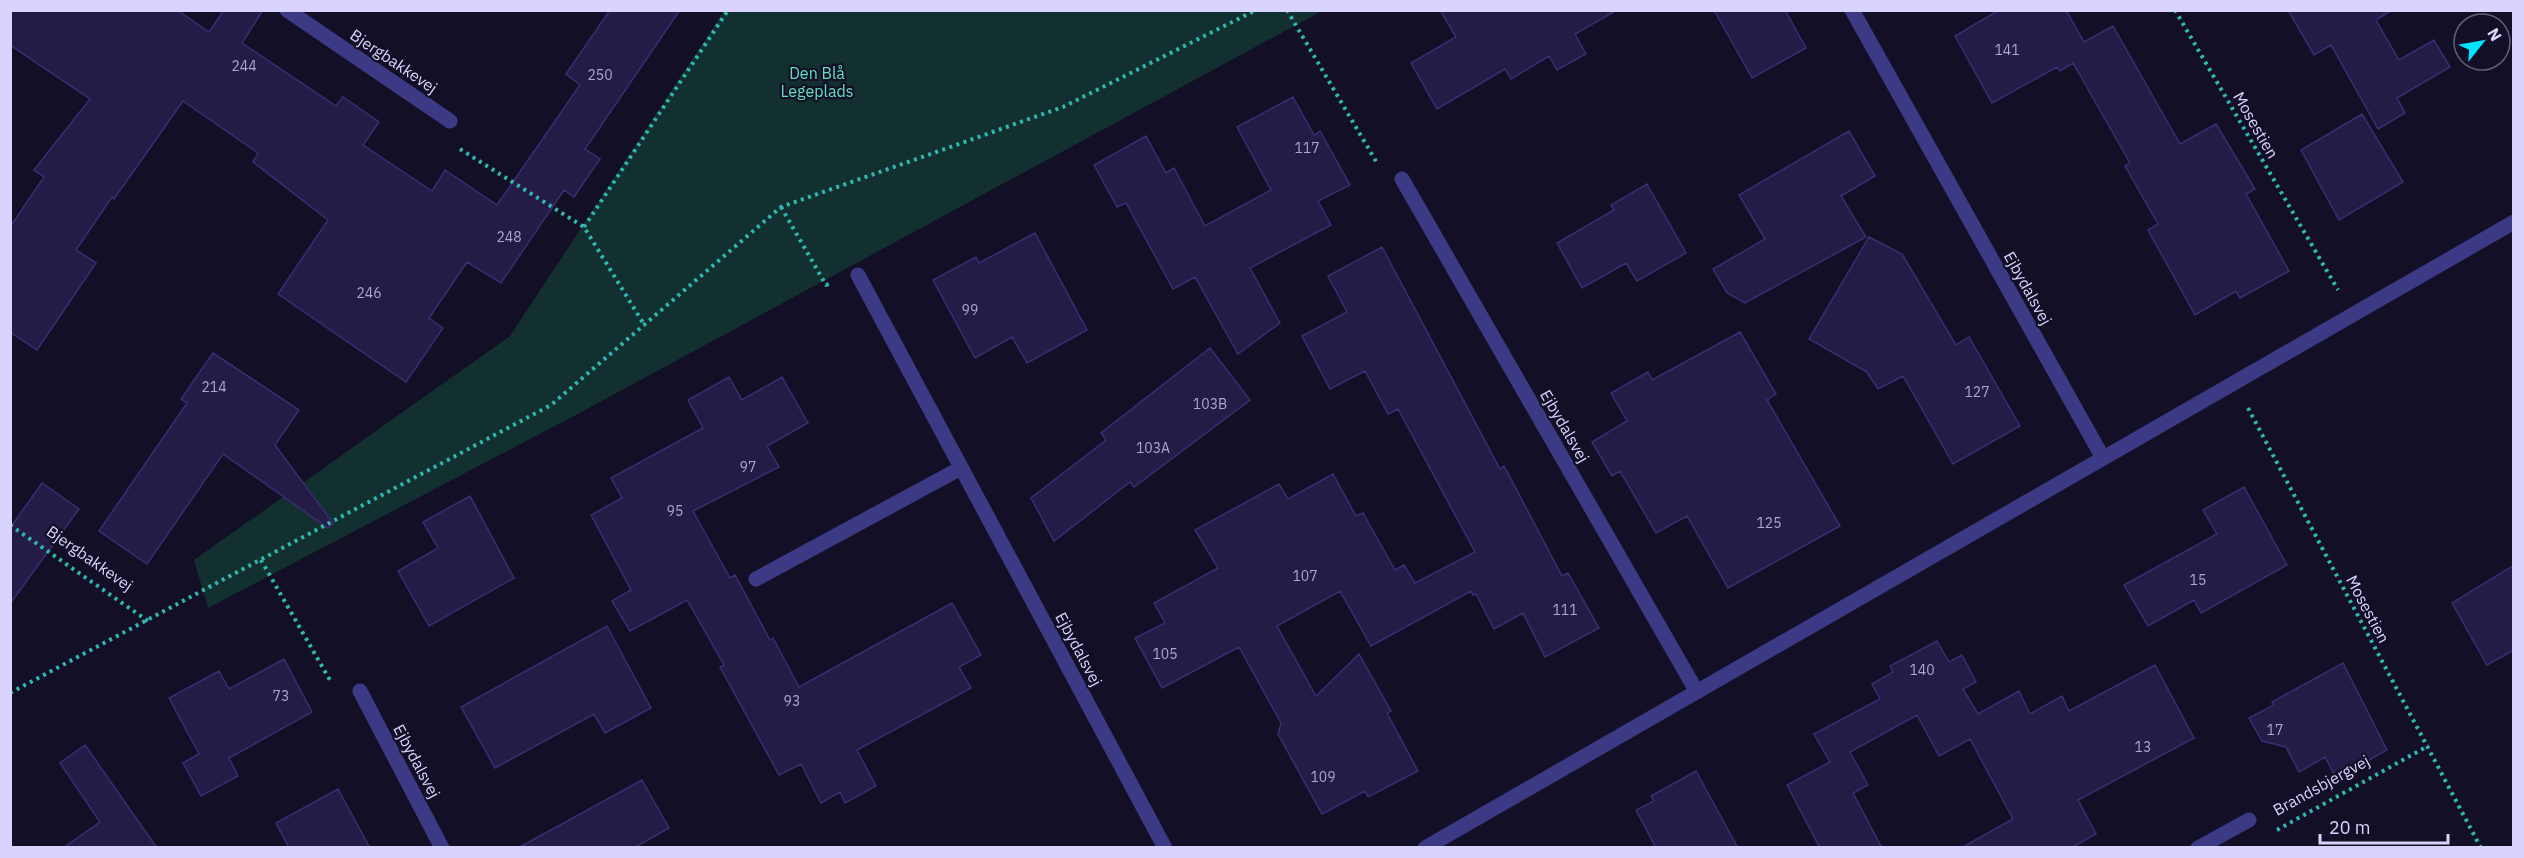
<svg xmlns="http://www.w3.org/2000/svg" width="2524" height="858" viewBox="0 0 2524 858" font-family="'IBM Plex Sans',sans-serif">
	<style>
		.green { fill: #12302f }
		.building { fill: #241b47; stroke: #3b2d73; stroke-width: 1.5 }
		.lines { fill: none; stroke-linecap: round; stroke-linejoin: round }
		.path { stroke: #2fb8b0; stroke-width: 4; stroke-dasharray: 3 4.5; stroke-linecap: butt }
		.minor { stroke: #3d3a85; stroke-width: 15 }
		.labels { text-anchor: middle; stroke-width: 4.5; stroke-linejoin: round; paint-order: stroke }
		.number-label { font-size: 14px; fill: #aca6d1 }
		.street-label { font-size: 16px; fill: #d9d4ff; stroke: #130f26 }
		.park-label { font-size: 16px; fill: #5fe0c0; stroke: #130f26 }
	</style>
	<rect width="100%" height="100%" fill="#130f26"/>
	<path class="green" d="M 724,11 L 1322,11 L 574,416 L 208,608 L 194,560 L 510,336 Z"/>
	<path class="building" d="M 10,10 L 177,10 L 209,32 L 224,10 L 263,10 L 242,43 L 336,106 L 343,97 L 379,122 L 363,145 L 432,191 L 445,170 L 497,205 L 580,85 L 566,74 L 610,10 L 680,10 L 585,149 L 600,159 L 574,197 L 564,190 L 501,283 L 467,262 L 429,318 L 443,328 L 406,382 L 278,294 L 328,220 L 253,162 L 258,153 L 183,101 L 114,199 L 112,197 L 76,250 L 96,263 L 37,350 L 10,332 L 10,227 L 44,177 L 34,170 L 90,99 L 10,45 Z
		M 1440,10 L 1617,10 L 1575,34 L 1586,54 L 1557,70 L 1549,56 L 1511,79 L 1505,69 L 1437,109 L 1411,63 L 1456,37 Z
		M 1714,10 L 1785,10 L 1806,48 L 1752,78 Z
		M 1999,10 L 2066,10 L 2084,42 L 2113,26 L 2180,144 L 2216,124 L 2255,189 L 2246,194 L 2289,271 L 2240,298 L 2236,291 L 2195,315 L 2148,230 L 2158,224 L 2125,166 L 2130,163 L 2073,63 L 2060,71 L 2057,67 L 1992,103 L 1955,36 Z
		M 2288,10 L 2392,10 L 2376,20 L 2399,60 L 2434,40 L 2450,67 L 2397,98 L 2405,113 L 2378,129 L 2331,45 L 2314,55 Z
		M 1293,97 L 1314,135 L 1320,131 L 1350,185 L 1318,201 L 1331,225 L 1250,268 L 1280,323 L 1238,354 L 1195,277 L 1173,289 L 1126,203 L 1117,207 L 1094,165 L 1146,136 L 1166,173 L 1174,168 L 1205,226 L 1271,190 L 1237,127 Z
		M 2362,114 L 2403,182 L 2339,220 L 2301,150 Z
		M 1849,131 L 1875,176 L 1841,196 L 1866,237 L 1745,303 L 1727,293 L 1713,269 L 1765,239 L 1739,195 Z
		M 1647,184 L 1686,253 L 1637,281 L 1626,263 L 1582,288 L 1557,243 L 1614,210 L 1611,205 Z
		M 1035,233 L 1087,330 L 1027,363 L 1012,337 L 975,358 L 933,280 L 976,257 L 979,263 Z
		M 1869,237 L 1902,254 L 1956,345 L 1969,337 L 2020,426 L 1953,464 L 1903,376 L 1878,389 L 1867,372 L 1809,339 Z
		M 1382,247 L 1500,469 L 1504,466 L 1562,576 L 1568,573 L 1599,628 L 1545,657 L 1523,613 L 1494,629 L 1476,594 L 1473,595 L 1471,591 L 1371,646 L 1340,591 L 1277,626 L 1316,696 L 1359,654 L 1391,711 L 1387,713 L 1418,771 L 1368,797 L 1365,791 L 1322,814 L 1278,734 L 1281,723 L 1239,647 L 1162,688 L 1135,638 L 1165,623 L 1154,603 L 1218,568 L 1195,530 L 1279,484 L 1288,499 L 1333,474 L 1356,516 L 1363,513 L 1395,570 L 1404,565 L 1415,583 L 1475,552 L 1398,409 L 1388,414 L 1365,371 L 1330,389 L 1302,336 L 1347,312 L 1328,276 Z
		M 1740,332 L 1776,394 L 1767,400 L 1840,526 L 1728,588 L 1687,516 L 1656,533 L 1620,471 L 1612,476 L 1592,442 L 1627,421 L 1611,393 L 1648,372 L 1652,380 Z
		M 1210,348 L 1250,400 L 1134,487 L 1130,482 L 1054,541 L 1031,498 L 1106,440 L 1101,433 Z
		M 213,353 L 299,410 L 275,445 L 333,523 L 328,528 L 223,454 L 147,564 L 99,531 L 187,403 L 181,399 Z
		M 729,377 L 742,400 L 782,377 L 808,423 L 767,446 L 779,467 L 693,511 L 730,578 L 735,575 L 770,640 L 773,638 L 799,687 L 952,603 L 981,655 L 959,667 L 971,688 L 857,750 L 876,786 L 845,803 L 840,792 L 821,803 L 801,764 L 779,775 L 720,667 L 724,665 L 687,600 L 630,631 L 612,601 L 631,590 L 591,515 L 622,498 L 611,478 L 703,428 L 688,400 Z
		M 42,483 L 79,509 L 10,604 L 10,528 Z
		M 2244,487 L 2287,565 L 2201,613 L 2194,600 L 2148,626 L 2124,585 L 2217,534 L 2203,510 Z
		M 470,496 L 514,578 L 429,626 L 398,571 L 438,548 L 423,522 Z
		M 2514,565 L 2514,650 L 2487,665 L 2452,603 Z
		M 607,626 L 651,708 L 605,733 L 594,714 L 495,768 L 461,707 Z
		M 1937,641 L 1949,662 L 1962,655 L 1976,682 L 1963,689 L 1978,714 L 2019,691 L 2030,714 L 2062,696 L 2069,711 L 2155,665 L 2194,738 L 2078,800 L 2096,834 L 2071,848 L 1961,848 L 2013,819 L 1970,739 L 1939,756 L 1917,715 L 1850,752 L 1868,785 L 1853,793 L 1882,848 L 1820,848 L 1787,785 L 1830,762 L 1814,734 L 1880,699 L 1872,684 L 1893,672 L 1890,666 Z
		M 284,659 L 312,712 L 229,758 L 238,776 L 201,796 L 183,763 L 199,754 L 169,698 L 219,671 L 229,689 Z
		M 2343,663 L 2387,750 L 2336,778 L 2325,757 L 2299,772 L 2286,747 L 2262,741 L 2249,718 L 2274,705 L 2272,702 Z
		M 85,745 L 157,848 L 63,848 L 100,822 L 60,763 Z
		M 1696,771 L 1738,848 L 1656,848 L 1636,810 L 1654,801 L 1651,796 Z
		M 642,780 L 669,828 L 634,848 L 518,848 Z
		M 338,789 L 370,848 L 289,848 L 276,823 Z"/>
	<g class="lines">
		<path class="path" d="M 1287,10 L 1377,163
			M 2175,10 L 2338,290
			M 460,149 L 584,227 L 645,326
			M 781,207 L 826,285 L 831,283
			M 584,227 L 728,10
			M 2248,408 L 2481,848
			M 10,525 L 148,621
			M 261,560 L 331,682
			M 10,693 L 551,405 L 781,207 L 1063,107 L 1256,10
			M 2277,830 L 2428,746"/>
		<path class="minor" d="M 287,10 L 450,121
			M 1852,10 L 2103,458
			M 1402,179 L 1697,692
			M 858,275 L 1165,848
			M 756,579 L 961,468
			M 360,691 L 442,848
			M 1425,848 L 2514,222
			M 2198,848 L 2249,820"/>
	</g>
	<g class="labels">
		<g class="number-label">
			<text x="2007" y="55">141</text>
			<text x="244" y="71">244</text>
			<text x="600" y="80">250</text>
			<text x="1307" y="153">117</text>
			<text x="509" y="242">248</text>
			<text x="369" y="298">246</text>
			<text x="970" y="315">99</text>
			<text x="214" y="392">214</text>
			<text x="1977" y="397">127</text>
			<text x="1210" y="409">103B</text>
			<text x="1153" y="453">103A</text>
			<text x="748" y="472">97</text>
			<text x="675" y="516">95</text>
			<text x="1769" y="528">125</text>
			<text x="1305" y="581">107</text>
			<text x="2198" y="585">15</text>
			<text x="1565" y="615">111</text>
			<text x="1165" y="659">105</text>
			<text x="1922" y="675">140</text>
			<text x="281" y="701">73</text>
			<text x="792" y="706">93</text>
			<text x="2275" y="735">17</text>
			<text x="2143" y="752">13</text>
			<text x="1323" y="782">109</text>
		</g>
		<g class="street-label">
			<text transform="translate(394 61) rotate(34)" y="6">Bjergbakkevej</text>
			<text transform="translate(2256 125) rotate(60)" y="6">Mosestien</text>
			<text transform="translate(2028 288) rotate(61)" y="6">Ejbydalsvej</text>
			<text transform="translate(1565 426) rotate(60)" y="6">Ejbydalsvej</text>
			<text transform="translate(90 558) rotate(35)" y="6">Bjergbakkevej</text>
			<text transform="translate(2368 609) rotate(62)" y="6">Mosestien</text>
			<text transform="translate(1079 649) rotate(62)" y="6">Ejbydalsvej</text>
			<text transform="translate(417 761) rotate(62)" y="6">Ejbydalsvej</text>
			<text transform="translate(2321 785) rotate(-29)" y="6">Brandsbjergvej</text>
		</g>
		<g class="park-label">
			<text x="817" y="79">Den Blå<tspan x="817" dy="18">Legeplads</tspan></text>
		</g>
	</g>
	<rect width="2524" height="858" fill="none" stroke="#d9d4ff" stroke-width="24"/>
	<g transform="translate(2482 42) rotate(59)"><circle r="28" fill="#130f26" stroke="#625e7d" stroke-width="1.5"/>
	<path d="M0-4.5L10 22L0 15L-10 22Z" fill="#00e5ff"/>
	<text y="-9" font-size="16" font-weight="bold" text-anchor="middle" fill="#d9d4ff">N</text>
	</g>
	<path d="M2320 834v9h128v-9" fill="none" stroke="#d9d4ff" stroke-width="3"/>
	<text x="2329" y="834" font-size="18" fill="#d9d4ff" stroke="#130f26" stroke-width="4.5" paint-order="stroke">20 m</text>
</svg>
